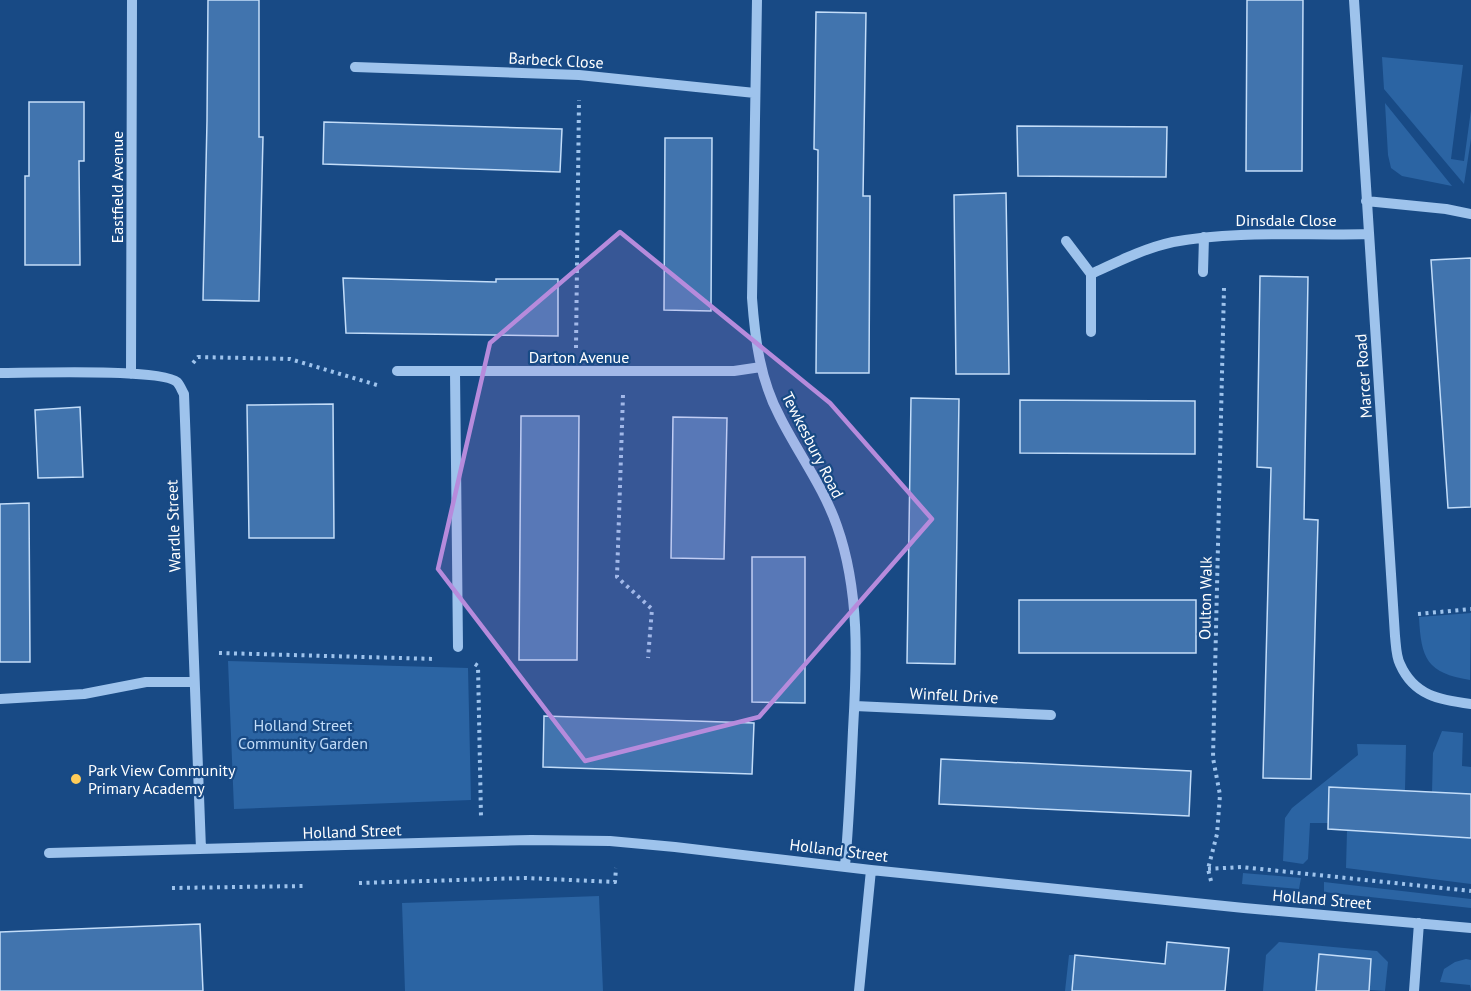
<svg xmlns="http://www.w3.org/2000/svg" width="1471" height="991" viewBox="0 0 1471 991" font-family="'PT Sans',sans-serif">
	<style>
		.green { fill: #2b64a3 }
		.building { fill: #4174ae; stroke: #c3ddf9; stroke-width: 1.5 }
		.lines { fill: none; stroke-linecap: round; stroke-linejoin: round }
		.path { stroke: #9ec3ec; stroke-width: 4; stroke-dasharray: 3 4.5; stroke-linecap: butt }
		.minor { stroke: #9ec3ec; stroke-width: 10 }
		.marked { fill: #b68bdc; fill-opacity: 0.2; stroke: #b68bdc; stroke-width: 4.5; stroke-linejoin: round }
		.poi-dot { fill: #ffcc59; stroke: #184a85; stroke-width: 2 }
		.labels { text-anchor: middle; stroke-width: 4.5; stroke-linejoin: round; paint-order: stroke }
		.street-label { font-size: 16px; fill: #fff; stroke: #184a85 }
		.park-label { font-size: 16px; fill: #c3ddf9; stroke: #184a85 }
		.poi-label { font-size: 16px; fill: #fff; stroke: #184a85; text-anchor: start }
	</style>
	<rect width="100%" height="100%" fill="#184a85"/>
	<path class="green" d="M 1382,57 L 1463,65 L 1451,159 L 1464,161 L 1471,110 L 1471,139 L 1464,184 L 1384,89 Z
		M 1385,103 L 1452,186 L 1402,176 L 1391,168 L 1388,155 Z
		M 1471,613 L 1470,680 C 1427,673 1421,659 1419,617 Z
		M 228,661 L 468,668 L 471,800 L 234,809 Z
		M 1442,731 L 1463,733 L 1462,766 L 1471,767 L 1471,794 L 1432,792 L 1433,753 Z
		M 1357,744 L 1406,745 L 1405,791 L 1346,802 L 1329,801 L 1328,823 L 1310,823 L 1308,859 L 1303,864 L 1283,861 L 1285,818 L 1292,808 L 1358,755 Z
		M 1347,831 L 1471,838 L 1471,884 L 1346,868 Z
		M 1243,873 L 1301,878 L 1299,889 L 1242,884 Z
		M 1324,882 L 1471,899 L 1471,908 L 1324,892 Z
		M 599,896 L 603,991 L 405,991 L 402,903 Z
		M 1279,942 L 1377,951 L 1388,962 L 1385,991 L 1369,990 L 1371,959 L 1319,954 L 1316,991 L 1263,991 L 1266,955 Z
		M 1069,955 L 1075,955 L 1072,991 L 1065,991 Z
		M 1466,959 L 1471,960 L 1471,991 L 1470,985 L 1440,982 L 1444,969 L 1455,962 Z"/>
	<path class="building" d="M 208,0 L 259,0 L 259,137 L 263,137 L 259,301 L 203,300 L 207,121 Z
		M 1247,0 L 1303,0 L 1302,171 L 1246,171 Z
		M 816,12 L 866,13 L 863,196 L 870,196 L 869,373 L 816,373 L 818,150 L 814,149 Z
		M 29,102 L 84,102 L 84,161 L 79,161 L 80,265 L 25,265 L 25,176 L 29,176 Z
		M 324,122 L 562,129 L 560,172 L 323,164 Z
		M 1017,126 L 1167,127 L 1166,177 L 1018,176 Z
		M 665,138 L 712,138 L 711,311 L 664,310 Z
		M 1006,193 L 1009,374 L 956,374 L 954,195 Z
		M 1471,258 L 1471,507 L 1448,508 L 1431,260 Z
		M 1260,276 L 1308,277 L 1304,519 L 1318,520 L 1311,779 L 1263,778 L 1271,468 L 1257,467 Z
		M 343,278 L 496,282 L 496,279 L 558,279 L 558,336 L 346,333 Z
		M 911,398 L 959,399 L 955,664 L 907,663 Z
		M 1020,400 L 1195,401 L 1195,454 L 1020,453 Z
		M 333,404 L 334,538 L 249,538 L 247,405 Z
		M 80,407 L 83,477 L 38,478 L 35,410 Z
		M 521,416 L 579,416 L 577,660 L 519,660 Z
		M 673,417 L 727,418 L 724,559 L 671,558 Z
		M 29,503 L 30,662 L 0,662 L 0,504 Z
		M 752,557 L 805,557 L 805,703 L 752,702 Z
		M 1019,600 L 1196,600 L 1196,653 L 1019,653 Z
		M 544,716 L 754,723 L 752,774 L 543,767 Z
		M 941,759 L 1191,771 L 1189,816 L 939,804 Z
		M 1329,787 L 1471,794 L 1471,838 L 1328,829 Z
		M 200,924 L 203,991 L 0,991 L 0,932 Z
		M 1167,942 L 1229,948 L 1225,991 L 1072,991 L 1075,955 L 1165,964 Z
		M 1319,954 L 1371,959 L 1369,991 L 1316,991 Z"/>
	<g class="lines">
		<path class="path" d="M 576,348 L 579,100
			M 193,363 L 198,357 L 290,359 L 377,385
			M 623,395 L 617,577 L 652,609 L 648,658
			M 1418,614 L 1471,609
			M 219,653 L 436,659
			M 475,664 L 478,666 L 481,817
			M 1208,869 L 1241,867 L 1471,891
			M 1211,881 L 1208,869 L 1217,834 L 1220,795 L 1213,758 L 1224,288
			M 359,883 L 525,878 L 615,882 L 616,868
			M 172,888 L 304,886"/>
		<path class="minor" d="M 757,0 L 752,298 C 755,339 760,380 780,417 C 798,453 824,488 837,526 C 860,591 857,662 853,730 C 851,775 849,821 845,866
			M 1354,0 L 1395,636 C 1396,645 1396,656 1400,664 C 1414,696 1440,700 1471,704
			M 355,67 L 579,75 L 755,93
			M 1366,201 L 1446,209 L 1471,214
			M 1066,241 L 1091,274 L 1091,332
			M 1203,272 L 1204,237
			M 1091,274 C 1117,262 1145,248 1173,242 C 1238,230 1304,236 1369,234
			M 397,371 L 734,371 L 761,367
			M 455,372 L 458,647
			M 0,373 C 28,373 161,368 177,382 C 180,385 182,391 184,394 L 201,849
			M 131,374 L 132,0
			M 0,699 L 84,694 L 146,682 L 193,682
			M 855,706 L 1051,715
			M 49,853 L 531,840 L 610,841 L 675,847 L 871,870 L 1244,908 L 1471,928
			M 859,991 L 871,870
			M 1414,991 L 1419,923"/>
	</g>
	<path class="marked" d="M 620,232 L 830,403 L 932,519 L 759,717 L 585,761 L 438,569 L 490,343 Z"/>
	<circle class="poi-dot" cx="76" cy="779" r="6"/>
	<g class="labels">
		<g class="street-label">
			<text transform="translate(556 60) rotate(3)" y="6">Barbeck Close</text>
			<text transform="translate(117 187) rotate(-90)" y="6">Eastfield Avenue</text>
			<text x="1286" y="226">Dinsdale Close</text>
			<text x="579" y="363">Darton Avenue</text>
			<text transform="translate(1363 376) rotate(-94)" y="6">Marcer Road</text>
			<text transform="translate(813 445) rotate(63)" y="6">Tewkesbury Road</text>
			<text transform="translate(173 526) rotate(-92)" y="6">Wardle Street</text>
			<text transform="translate(1205 598) rotate(-89)" y="6">Oulton Walk</text>
			<text transform="translate(954 695) rotate(3)" y="6">Winfell Drive</text>
			<text transform="translate(352 831) rotate(-2)" y="6">Holland Street</text>
			<text transform="translate(839 850) rotate(7)" y="6">Holland Street</text>
			<text transform="translate(1322 899) rotate(5)" y="6">Holland Street</text>
		</g>
		<g class="park-label">
			<text x="303" y="731">Holland Street<tspan x="303" dy="18">Community Garden</tspan></text>
		</g>
		<g class="poi-label">
			<text x="88" y="776">Park View Community<tspan x="88" dy="18">Primary Academy</tspan></text>
		</g>
	</g>
</svg>
